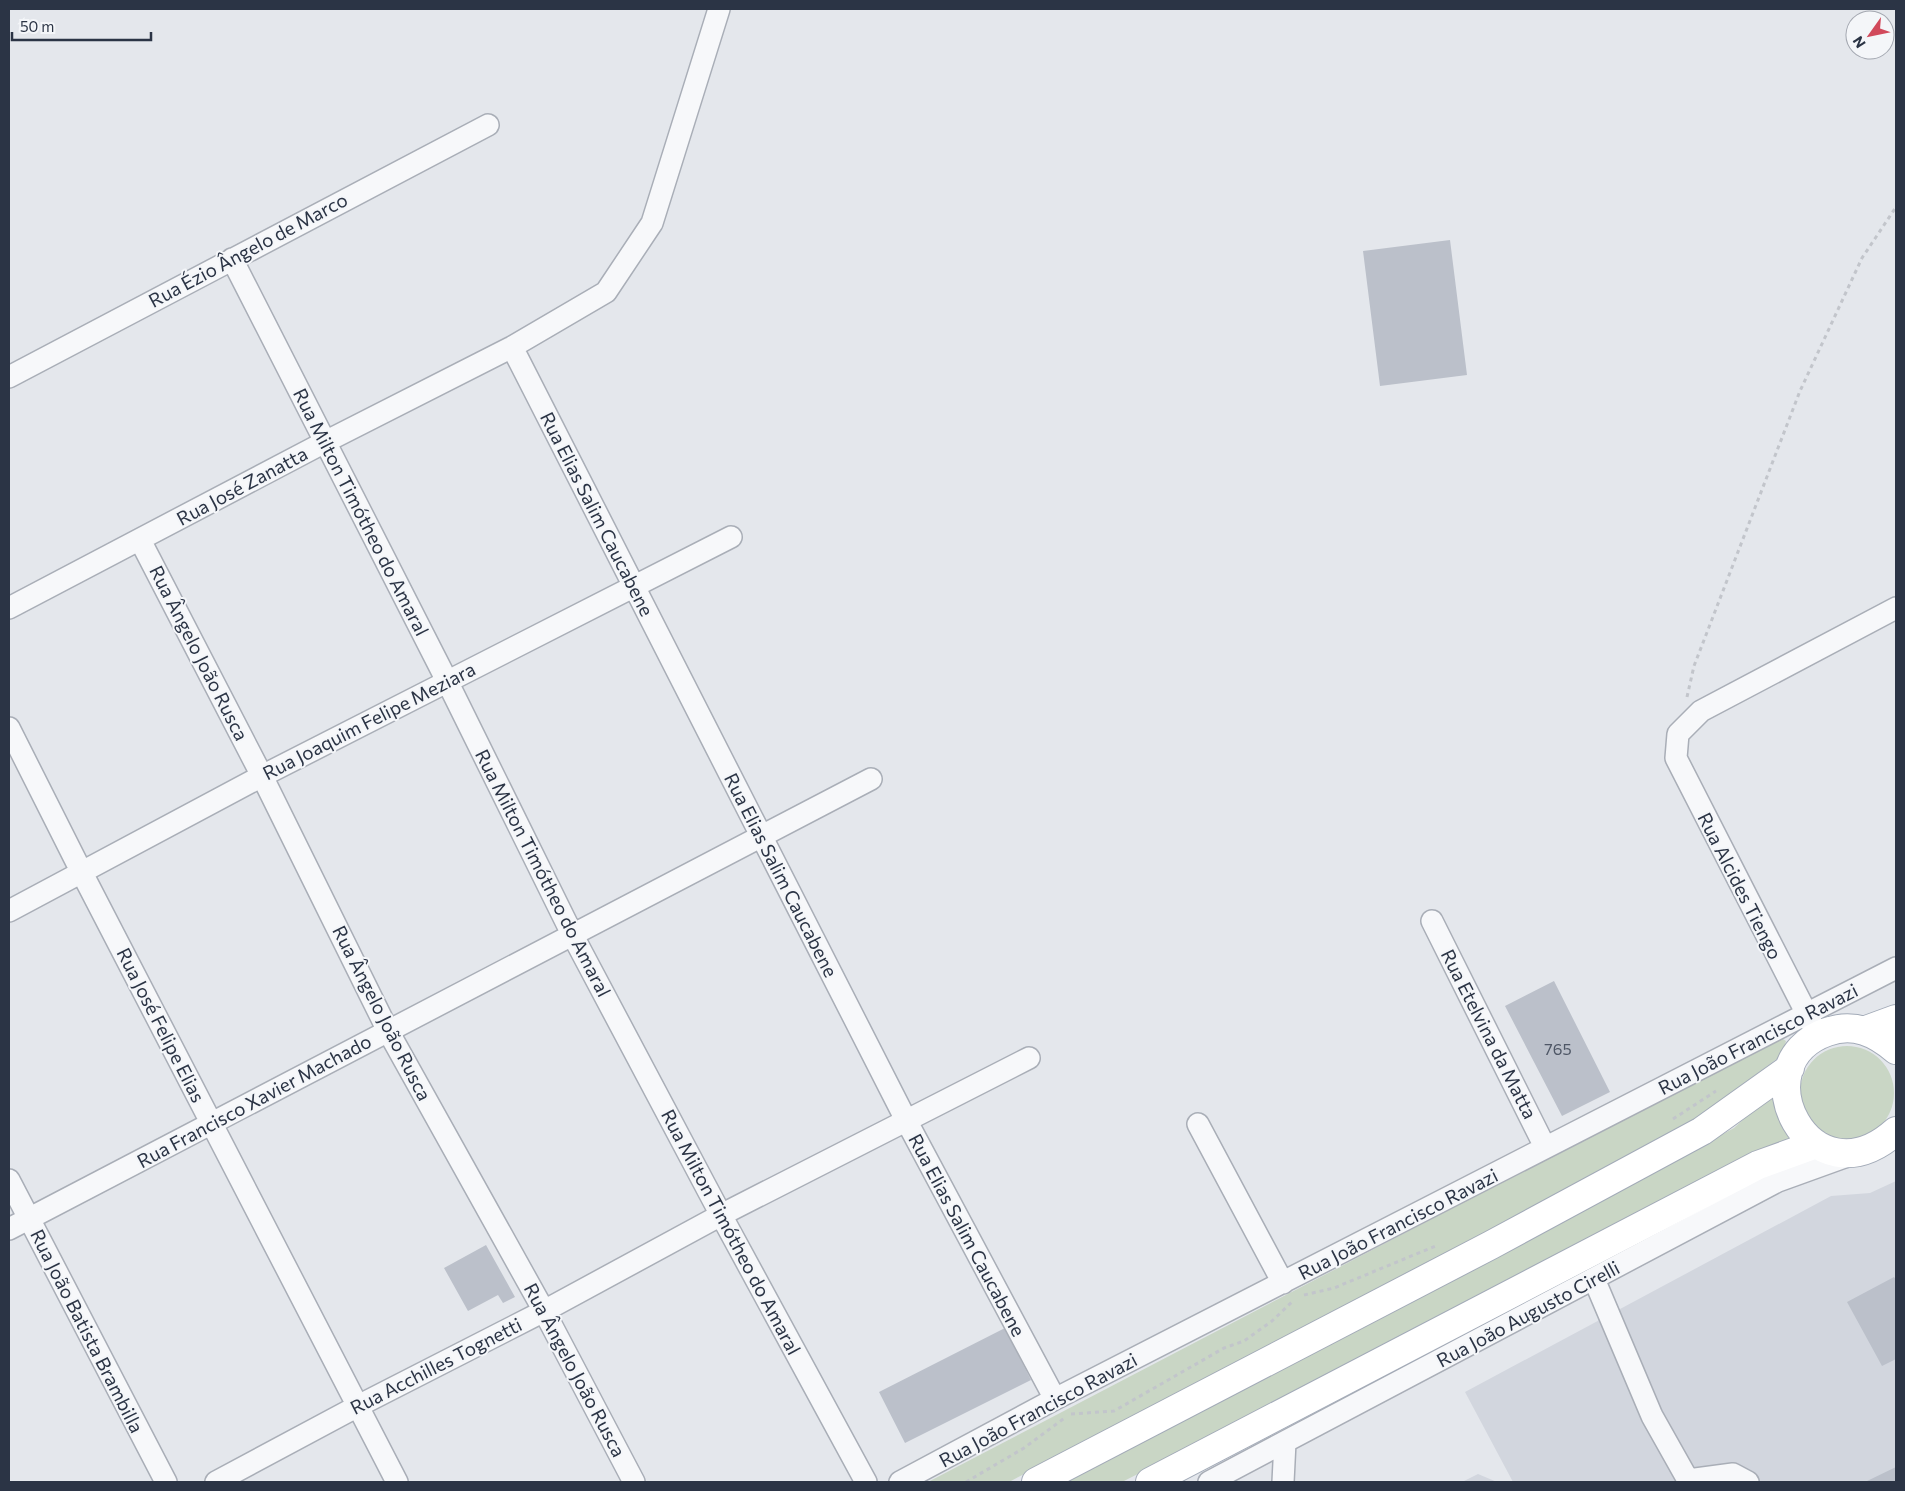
<svg xmlns="http://www.w3.org/2000/svg" width="1905" height="1491" viewBox="0 0 1905 1491" font-family="Commissioner,sans-serif">
	<style>
		.built { fill: #d2d6de }
		.green { fill: #c9d6c5 }
		.building { fill: #bbc0ca }
		.lines { fill: none; stroke-linecap: round; stroke-linejoin: round }
		.minor-casing { stroke: #a9aeb7; stroke-width: 24 }
		.major-casing { stroke: #a3abb8; stroke-width: 30 }
		.path { stroke: #c2c5cb; stroke-width: 3; stroke-dasharray: 4 4; stroke-linecap: butt }
		.minor { stroke: #f7f8fa; stroke-width: 21 }
		.major { stroke: #fff; stroke-width: 28 }
		.labels { text-anchor: middle; stroke-width: 4; stroke-linejoin: round; paint-order: stroke }
		.number-label { font-size: 16px; fill: #4f5766 }
		.street-label { font-size: 19px; fill: #2b3445; stroke: #f4f6f9 }
	</style>
	<rect width="100%" height="100%" fill="#e4e7ec"/>
	<path class="built" d="M 1896,1181 L 1896,1482 L 1513,1482 L 1465,1392 L 1831,1196 L 1870,1193 Z
		M 1478,1474 L 1497,1482 L 1462,1482 Z"/>
	<path class="green" d="M 1780,1037 L 1786,1041 L 1782,1055 L 1709,1110 L 1628,1158 L 1009,1482 L 928,1482 Z
		M1800 1093a47 47 0 1 1 94 0a47 47 0 1 1-94 0Z
		M 1772,1093 L 1776,1095 L 1786,1132 L 1791,1143 L 1122,1482 L 1060,1482 L 1473,1269 L 1734,1128 Z"/>
	<path class="building" d="M 1450,240 L 1467,375 L 1380,386 L 1363,251 Z
		M 1554,981 L 1610,1092 L 1562,1116 L 1505,1006 Z
		M 486,1245 L 515,1297 L 503,1303 L 498,1295 L 468,1311 L 444,1268 Z
		M 1894,1277 L 1896,1280 L 1896,1359 L 1882,1366 L 1847,1302 Z
		M 1005,1328 L 1031,1380 L 905,1443 L 879,1392 Z
		M 1896,1467 L 1896,1482 L 1865,1482 Z"/>
	<g class="lines">
		<g class="minor-casing">
			<path id="minor" d="M 232,259 L 447,681 L 572,934 L 721,1215 L 866,1482
				M 512,347 L 906,1120 L 1055,1399
				M 9,377 L 488,125
				M 140,540 L 262,776 L 388,1031 L 544,1311 L 634,1482
				M 9,608 L 325,442 L 512,347 L 606,292 L 652,223 L 719,9
				M 9,728 L 82,873 L 397,1482
				M 9,911 L 262,776 L 731,537
				M 1432,921 L 1545,1147
				M 1813,1026 L 1676,758 L 1678,734 L 1701,711 L 1896,608
				M 1198,1124 L 1283,1283
				M 9,1180 L 166,1482
				M 9,1229 L 871,779
				M 1594,1279 L 1652,1416 L 1688,1480 L 1733,1474 L 1748,1482
				M 216,1482 L 358,1406 L 544,1311 L 721,1215 L 1029,1058
				M 900,1482 L 1055,1399 L 1896,968
				M 1209,1482 L 1778,1181 L 1850,1155
				M 1283,1482 L 1285,1442"/>
		</g>
		<g class="major-casing">
			<path id="major" d="M 1866,1030 L 1896,1019
				M 1896,1050 C 1876,1033 1854,1022 1827,1032 C 1738,1063 1810,1208 1896,1131
				M 1036,1482 L 1491,1245 L 1702,1131 L 1790,1068
				M 1150,1482 L 1758,1165 L 1816,1144"/>
		</g>
		<path class="path" d="M 1687,697 L 1694,666 L 1800,391 L 1862,258 L 1896,207
			M 1673,1119 L 1716,1091
			M 1304,1295 L 1334,1288 L 1438,1245
			M 1071,1414 L 1114,1411 L 1224,1348 L 1244,1341 L 1272,1321 L 1294,1300
			M 966,1482 L 1024,1448 L 1066,1417"/>
		<use href="#minor" class="minor"/>
		<use href="#major" class="major"/>
	</g>
	<g class="labels">
		<g class="number-label">
			<text x="1558" y="1055">765</text>
		</g>
		<g class="street-label">
			<text transform="translate(248 250) rotate(-28)" y="7">Rua Ézio Ângelo de Marco</text>
			<text transform="translate(242 486) rotate(-28)" y="7">Rua José Zanatta</text>
			<text transform="translate(361 512) rotate(63)" y="7">Rua Milton Timótheo do Amaral</text>
			<text transform="translate(597 514) rotate(63)" y="7">Rua Elias Salim Caucabene</text>
			<text transform="translate(199 653) rotate(63)" y="7">Rua Ângelo João Rusca</text>
			<text transform="translate(369 721) rotate(-27)" y="7">Rua Joaquim Felipe Meziara</text>
			<text transform="translate(543 873) rotate(63)" y="7">Rua Milton Timótheo do Amaral</text>
			<text transform="translate(781 875) rotate(63)" y="7">Rua Elias Salim Caucabene</text>
			<text transform="translate(1740 886) rotate(63)" y="7">Rua Alcides Tiengo</text>
			<text transform="translate(382 1013) rotate(63)" y="7">Rua Ângelo João Rusca</text>
			<text transform="translate(161 1025) rotate(63)" y="7">Rua José Felipe Elias</text>
			<text transform="translate(1489 1034) rotate(63)" y="7">Rua Etelvina da Matta</text>
			<text transform="translate(1758 1039) rotate(-27)" y="7">Rua João Francisco Ravazi</text>
			<text transform="translate(254 1101) rotate(-28)" y="7">Rua Francisco Xavier Machado</text>
			<text transform="translate(1398 1224) rotate(-27)" y="7">Rua João Francisco Ravazi</text>
			<text transform="translate(731 1232) rotate(62)" y="7">Rua Milton Timótheo do Amaral</text>
			<text transform="translate(967 1235) rotate(62)" y="7">Rua Elias Salim Caucabene</text>
			<text transform="translate(1528 1314) rotate(-28)" y="7">Rua João Augusto Cirelli</text>
			<text transform="translate(87 1331) rotate(63)" y="7">Rua João Batista Brambilla</text>
			<text transform="translate(436 1366) rotate(-27)" y="7">Rua Acchilles Tognetti</text>
			<text transform="translate(575 1370) rotate(62)" y="7">Rua Ângelo João Rusca</text>
			<text transform="translate(1038 1410) rotate(-28)" y="7">Rua João Francisco Ravazi</text>
		</g>
	</g>
	<rect width="1905" height="1491" fill="none" stroke="#2b3445" stroke-width="20"/>
	<g transform="translate(1870 35) rotate(237)"><circle r="24" fill="#f4f6f9" stroke="#a4a8b1"/>
	<path d="M0-4L9 19L0 12L-9 19Z" fill="#d1495b"/>
	<text y="-8" font-size="14" font-weight="bold" text-anchor="middle" fill="#2b3445">N</text>
	</g>
	<path d="M12 32v8h139v-8" fill="none" stroke="#2b3445" stroke-width="2.5"/>
	<text x="20" y="32" font-size="15" fill="#2b3445" stroke="#f4f6f9" stroke-width="4" paint-order="stroke">50 m</text>
</svg>
